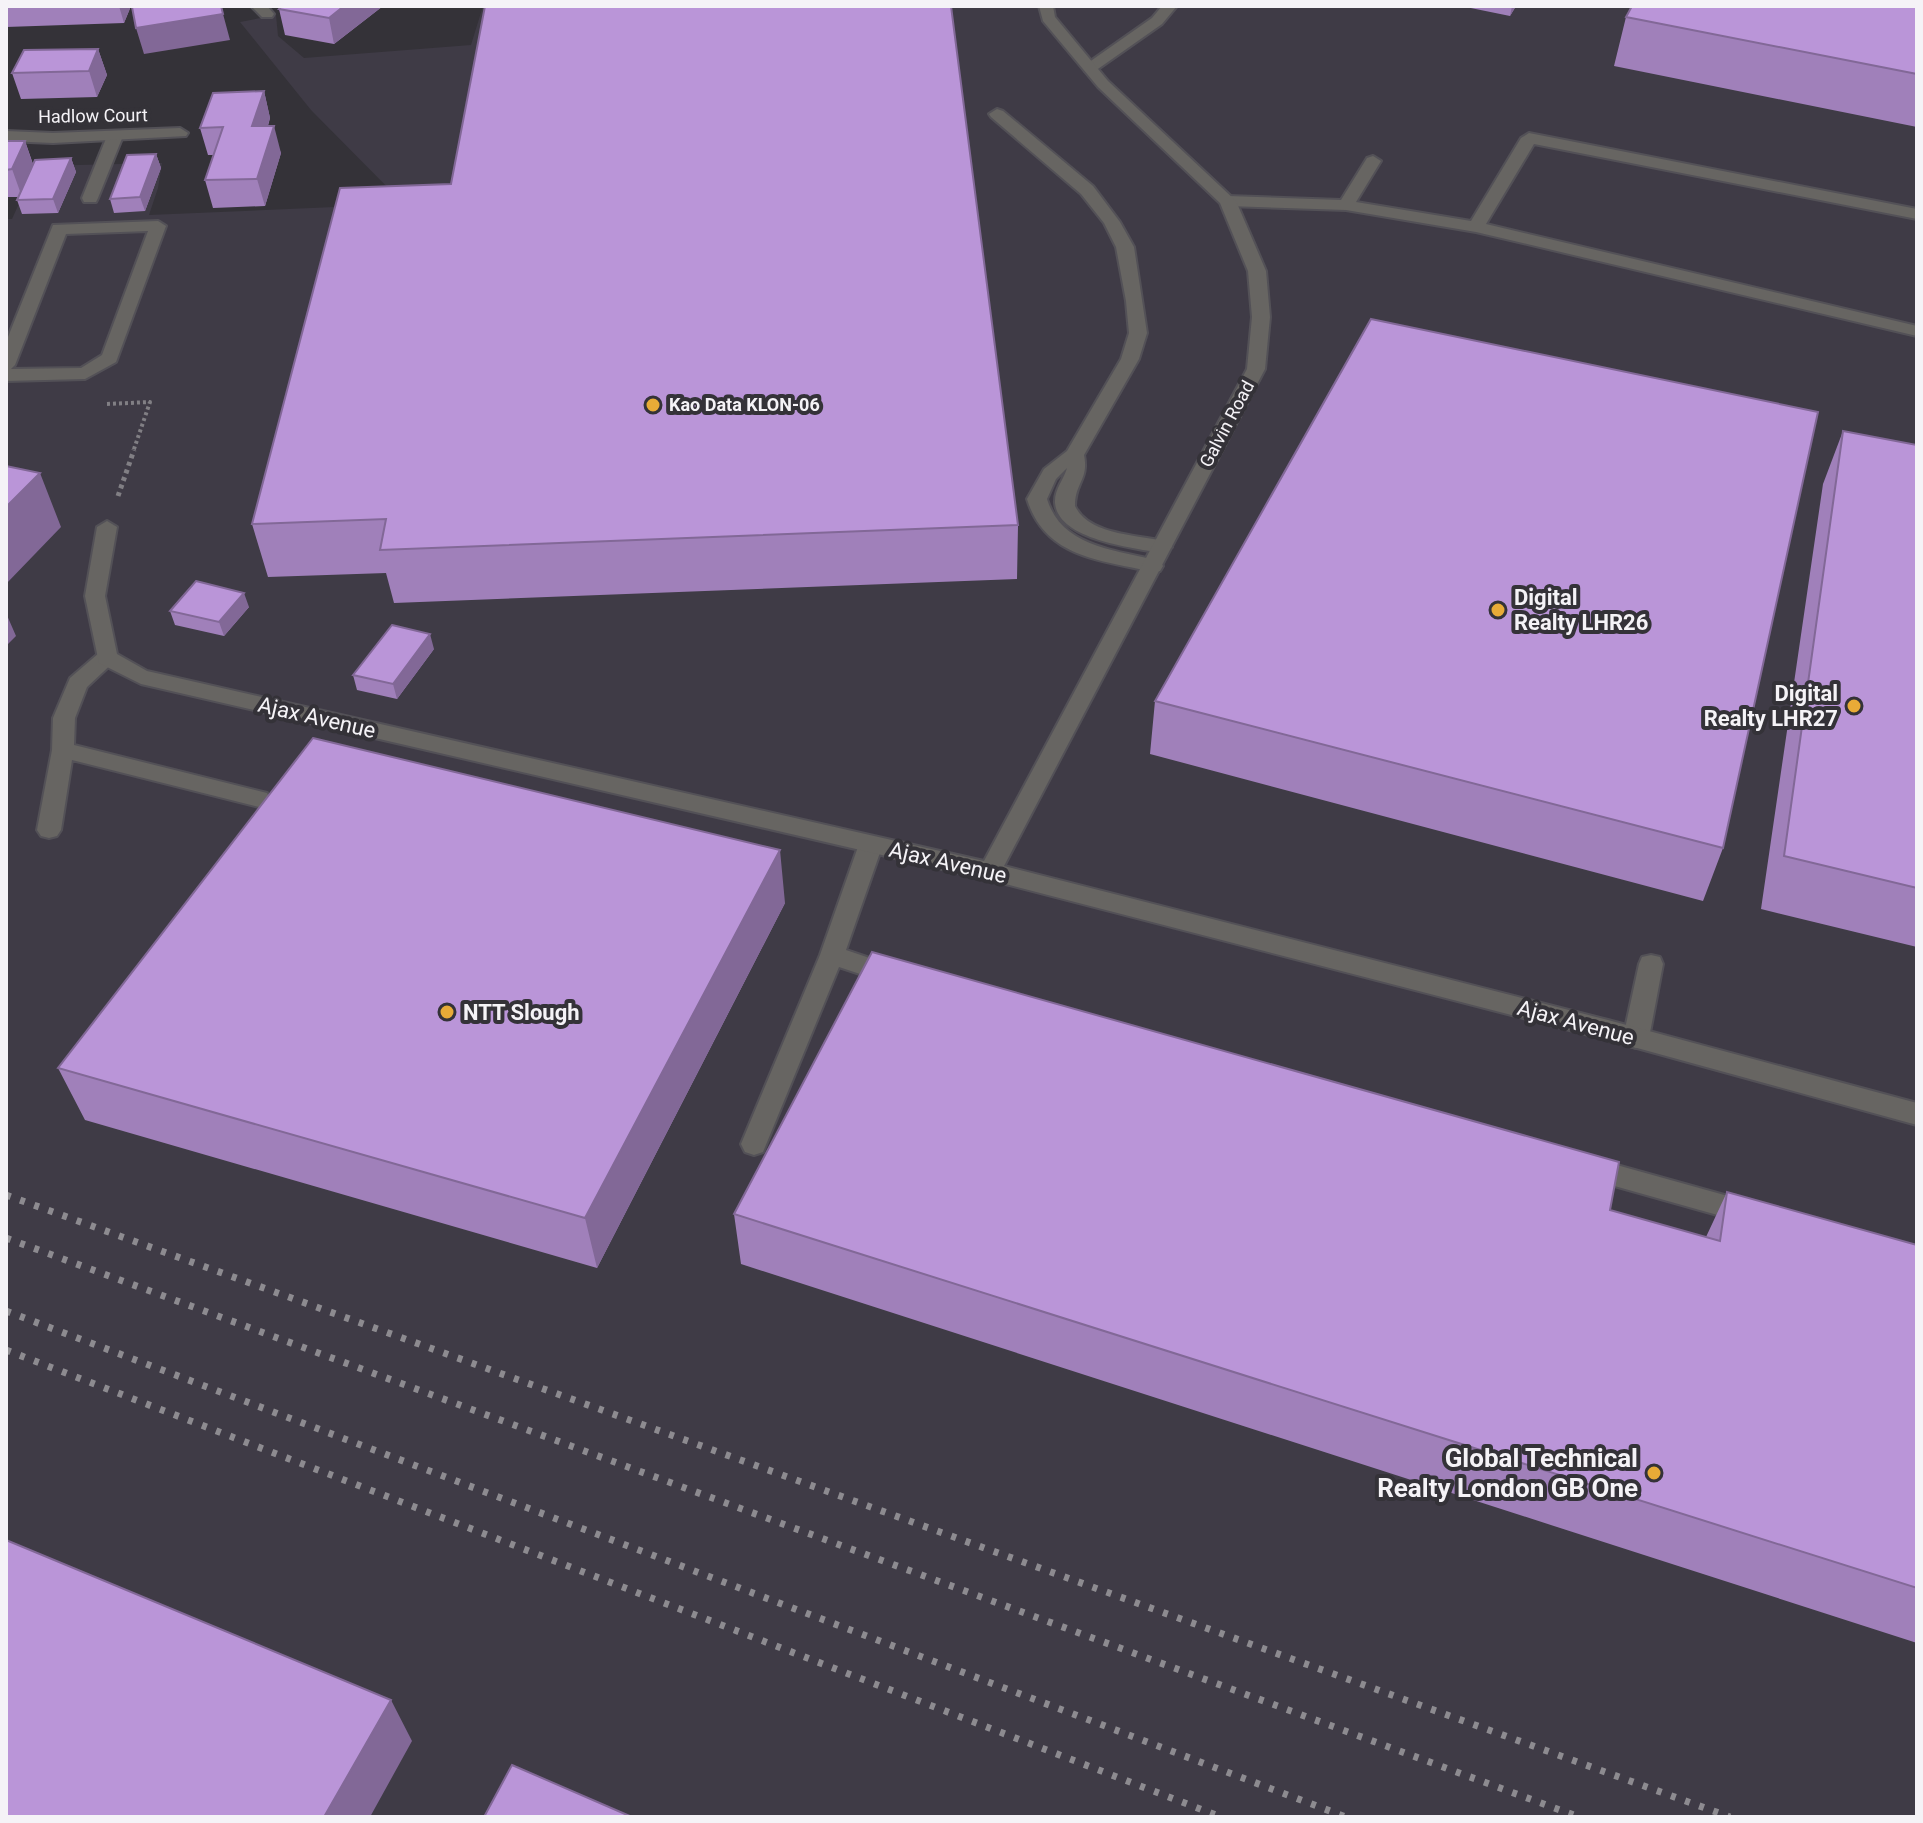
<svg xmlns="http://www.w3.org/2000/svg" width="1923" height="1823" viewBox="0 0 1923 1823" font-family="Roboto,sans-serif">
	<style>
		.built { fill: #3f3b46 }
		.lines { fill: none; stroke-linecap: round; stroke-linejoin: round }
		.lane-casing { stroke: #535157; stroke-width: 4 }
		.street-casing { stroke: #535157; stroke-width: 4 }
		.path-far1 { stroke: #817f84; stroke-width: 4; stroke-dasharray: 3 3; stroke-linecap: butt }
		.path { stroke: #817f84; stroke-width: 5; stroke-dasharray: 4 4; stroke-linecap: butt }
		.lane { fill: #676562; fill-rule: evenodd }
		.street { fill: #676562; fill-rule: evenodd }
		.rail { stroke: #8d8b90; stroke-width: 7; stroke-dasharray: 5 10; stroke-linecap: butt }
		.wall { fill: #a080ba }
		.shaded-wall { fill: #826897 }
		.building { fill: #ba95d8; stroke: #826897; stroke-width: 2 }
		.poi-dot { fill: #e8ab37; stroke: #343238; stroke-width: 3 }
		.labels { text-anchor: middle; stroke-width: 8; stroke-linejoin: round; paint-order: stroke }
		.far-street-label { font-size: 18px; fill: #f5f3f7; stroke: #343238 }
		.far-poi-label { font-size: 18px; font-weight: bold; fill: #f5f3f7; stroke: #343238; text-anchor: start }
		.poi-label { font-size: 22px; font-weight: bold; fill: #f5f3f7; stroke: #343238; text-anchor: start }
		.street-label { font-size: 22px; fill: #f5f3f7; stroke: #343238 }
		.near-poi-label { font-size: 26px; font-weight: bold; fill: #f5f3f7; stroke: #343238; text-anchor: end }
	</style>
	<rect width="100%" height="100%" fill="#343238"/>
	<path class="built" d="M 483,6 L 1917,6 L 1917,1817 L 6,1817 L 6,219 L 12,219 L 36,166 L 162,163 L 158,188 L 149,215 L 404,204 L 311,110 L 240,22 L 276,15 L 278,36 L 304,58 L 471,45 Z"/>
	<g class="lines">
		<g class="lane-casing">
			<path id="lane" d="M 1162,6 L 1177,6 L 1162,24 L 1095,71 L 1085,71 L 1085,65 L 1152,18 Z
				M 997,109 L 1003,111 L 1093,186 L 1120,222 L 1134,247 L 1147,333 L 1139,359 L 1084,455 C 1089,480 1075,482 1075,506 C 1089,536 1141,535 1169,542 L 1172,547 L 1162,553 C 1134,548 1058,540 1055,503 C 1054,490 1064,479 1067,468 L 1056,479 L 1047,499 C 1062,548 1117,550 1160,561 L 1163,566 L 1160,571 L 1153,572 C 1101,560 1045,558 1027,499 L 1044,469 L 1067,451 L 1121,359 L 1129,333 L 1126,301 L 1116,247 L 1104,223 L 1081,194 L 991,117 L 989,114 Z
				M 115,131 L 123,136 L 98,198 L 96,202 L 84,202 L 82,198 L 107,136 Z
				M 1529,133 L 1917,209 L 1917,219 L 1534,144 L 1486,224 L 1917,326 L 1917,336 L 1476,232 L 1346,210 L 1228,206 L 1220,201 L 1228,196 L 1341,200 L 1367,158 L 1373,156 L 1381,161 L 1356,202 L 1471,221 L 1521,138 Z
				M 158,221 L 166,226 L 116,362 L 85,379 L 6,381 L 6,342 L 53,225 ZM 148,231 L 102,355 L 81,368 L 11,369 L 15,365 L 66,234 Z
				M 107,651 L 115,653 L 118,658 L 87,687 L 75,718 L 74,745 L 267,793 L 270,799 L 267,805 L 259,807 L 72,760 L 61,830 L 57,836 L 49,838 L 41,836 L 37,830 L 52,750 L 53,718 L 70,678 L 99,653 Z
				M 871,836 L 879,838 L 883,844 L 846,950 L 902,969 L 905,976 L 902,983 L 893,985 L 839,967 L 763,1152 L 754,1155 L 745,1152 L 741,1144 L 820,955 L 859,844 L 863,838 Z
				M 1651,955 L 1660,957 L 1663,964 L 1649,1038 L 1645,1045 L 1636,1048 L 1627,1045 L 1623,1038 L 1639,964 L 1642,957 Z
				M 1588,1157 L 1753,1203 L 1763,1206 L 1767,1214 L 1763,1222 L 1753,1225 L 1579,1176 L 1575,1168 L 1579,1160 Z"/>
		</g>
		<g class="street-casing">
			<path id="street" d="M 251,6 L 267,6 L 274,14 L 272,17 L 262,17 Z
				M 1039,6 L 1053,6 L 1055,17 L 1108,81 L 1236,201 L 1266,271 L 1270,317 L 1265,369 L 1004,866 L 1608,1020 L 1917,1103 L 1917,1125 L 1608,1040 L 990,880 L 141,684 L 99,663 L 85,596 L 97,527 L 107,521 L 117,527 L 105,596 L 117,654 L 147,671 L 984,861 L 1247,369 L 1252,317 L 1248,271 L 1220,203 L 1098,87 L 1043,21 Z
				M 180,128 L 188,133 L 186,136 L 53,143 L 6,141 L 6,131 L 53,133 Z"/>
		</g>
		<path class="path-far1" d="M 107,404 L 150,402 L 133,452"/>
		<path class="path" d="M 118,496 L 134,450"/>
		<use href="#lane" class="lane"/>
		<use href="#street" class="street"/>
		<path class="rail" d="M 6,1195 L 1730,1817
			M 6,1238 L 1579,1817
			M 6,1311 L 1346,1817
			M 6,1350 L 1221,1817"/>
	</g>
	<path class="wall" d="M 6,6 L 131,6 L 124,23 L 6,27 Z
		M 383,6 L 334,44 L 285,35 L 279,9 Z
		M 1461,6 L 1516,6 L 1510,16 Z
		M 1917,6 L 1917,127 L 1614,66 L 1626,17 Z
		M 98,49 L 107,75 L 97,97 L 21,99 L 12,73 Z
		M 264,91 L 270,118 L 268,126 L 281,153 L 265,206 L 213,208 L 205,180 L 214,155 L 208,155 L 200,128 Z
		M 6,141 L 25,141 L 33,164 L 71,158 L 76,172 L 58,213 L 22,214 L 17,200 L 19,197 L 6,197 Z
		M 156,154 L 161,168 L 145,211 L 114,213 L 110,199 Z
		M 451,184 L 1018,525 L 1017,579 L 394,603 L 386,573 L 268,577 L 252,524 Z
		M 1843,431 L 1917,445 L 1917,947 L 1761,909 L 1823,484 Z
		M 249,607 L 224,636 L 175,625 L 170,611 Z
		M 434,649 L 397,699 L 357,690 L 353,675 Z
		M 1155,701 L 1723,848 L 1703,901 L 1150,754 Z
		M 785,903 L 597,1268 L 85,1120 L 58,1068 Z
		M 1727,1192 L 1917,1245 L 1917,1643 L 741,1264 L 734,1214 L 1610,1210 L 1706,1237 Z"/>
	<path class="shaded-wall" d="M 119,6 L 131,6 L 124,23 Z
		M 344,6 L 383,6 L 334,44 L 329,18 Z
		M 1512,6 L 1516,6 L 1510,16 Z
		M 223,14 L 230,40 L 144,54 L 136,28 Z
		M 98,49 L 107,75 L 97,97 L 89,71 Z
		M 264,91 L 270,118 L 259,153 L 252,126 Z
		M 274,126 L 281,153 L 265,206 L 257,179 Z
		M 25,141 L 34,168 L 22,197 L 12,169 Z
		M 156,154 L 161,168 L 145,211 L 140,197 Z
		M 71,158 L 76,172 L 58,213 L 53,199 Z
		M 40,473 L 61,527 L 6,584 L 6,507 Z
		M 244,593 L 249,607 L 224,636 L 219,622 Z
		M 6,613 L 16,636 L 6,646 Z
		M 430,634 L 434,649 L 397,699 L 393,684 Z
		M 780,850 L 785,903 L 597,1268 L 585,1218 Z
		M 391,1700 L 412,1741 L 370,1817 L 324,1817 Z"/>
	<path class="building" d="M 135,6 L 221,6 L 223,14 L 136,28 L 132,7 Z
		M 282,6 L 344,6 L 329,18 L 279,9 Z
		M 485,6 L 951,6 L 1018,525 L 380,550 L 386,519 L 252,524 L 340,188 L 451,184 Z
		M 1632,6 L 1917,6 L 1917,74 L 1626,17 Z
		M 98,49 L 89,71 L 12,73 L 24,50 Z
		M 264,91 L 252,126 L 274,126 L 257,179 L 205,180 L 223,127 L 200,128 L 213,93 Z
		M 6,141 L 25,141 L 12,169 L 6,170 Z
		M 156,154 L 140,197 L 110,199 L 127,155 Z
		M 71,158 L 53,199 L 17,200 L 35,160 Z
		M 1371,319 L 1818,412 L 1723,848 L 1155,701 Z
		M 1843,431 L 1917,445 L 1917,888 L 1784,856 Z
		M 6,466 L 40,473 L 6,507 Z
		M 196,581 L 244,593 L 219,622 L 170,611 Z
		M 392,625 L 430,634 L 393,684 L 353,675 Z
		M 313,738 L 780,850 L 585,1218 L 58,1068 Z
		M 872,952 L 1619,1162 L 1610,1210 L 1720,1241 L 1727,1192 L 1917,1245 L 1917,1588 L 734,1214 Z
		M 6,1540 L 391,1700 L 324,1817 L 6,1817 Z
		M 512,1765 L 632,1817 L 484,1817 Z"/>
	<g class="poi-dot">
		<circle cx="653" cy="405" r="8"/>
		<circle cx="1498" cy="610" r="8"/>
		<circle cx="1854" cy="706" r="8"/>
		<circle cx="447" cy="1012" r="8"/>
		<circle cx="1654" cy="1473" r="8"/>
	</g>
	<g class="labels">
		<g class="far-street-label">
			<text transform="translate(93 116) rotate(-1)" y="6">Hadlow Court</text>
			<text transform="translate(1227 424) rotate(-62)" y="6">Galvin Road</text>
		</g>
		<g class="far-poi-label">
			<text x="669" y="411">Kao Data KLON-06</text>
		</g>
		<g class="poi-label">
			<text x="1514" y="605">Digital<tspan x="1514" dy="25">Realty LHR26</tspan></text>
			<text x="1838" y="701" text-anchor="end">Digital<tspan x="1838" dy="25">Realty LHR27</tspan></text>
			<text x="463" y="1020">NTT Slough</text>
		</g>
		<g class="street-label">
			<text transform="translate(317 717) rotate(13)" y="8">Ajax Avenue</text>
			<text transform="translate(948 862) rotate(13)" y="8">Ajax Avenue</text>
			<text transform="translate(1576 1022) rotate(15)" y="8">Ajax Avenue</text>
		</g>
		<g class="near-poi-label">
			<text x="1638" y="1467">Global Technical<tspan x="1638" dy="30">Realty London GB One</tspan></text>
		</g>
	</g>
	<rect width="1923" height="1823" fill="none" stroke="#f5f3f7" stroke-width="16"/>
</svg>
